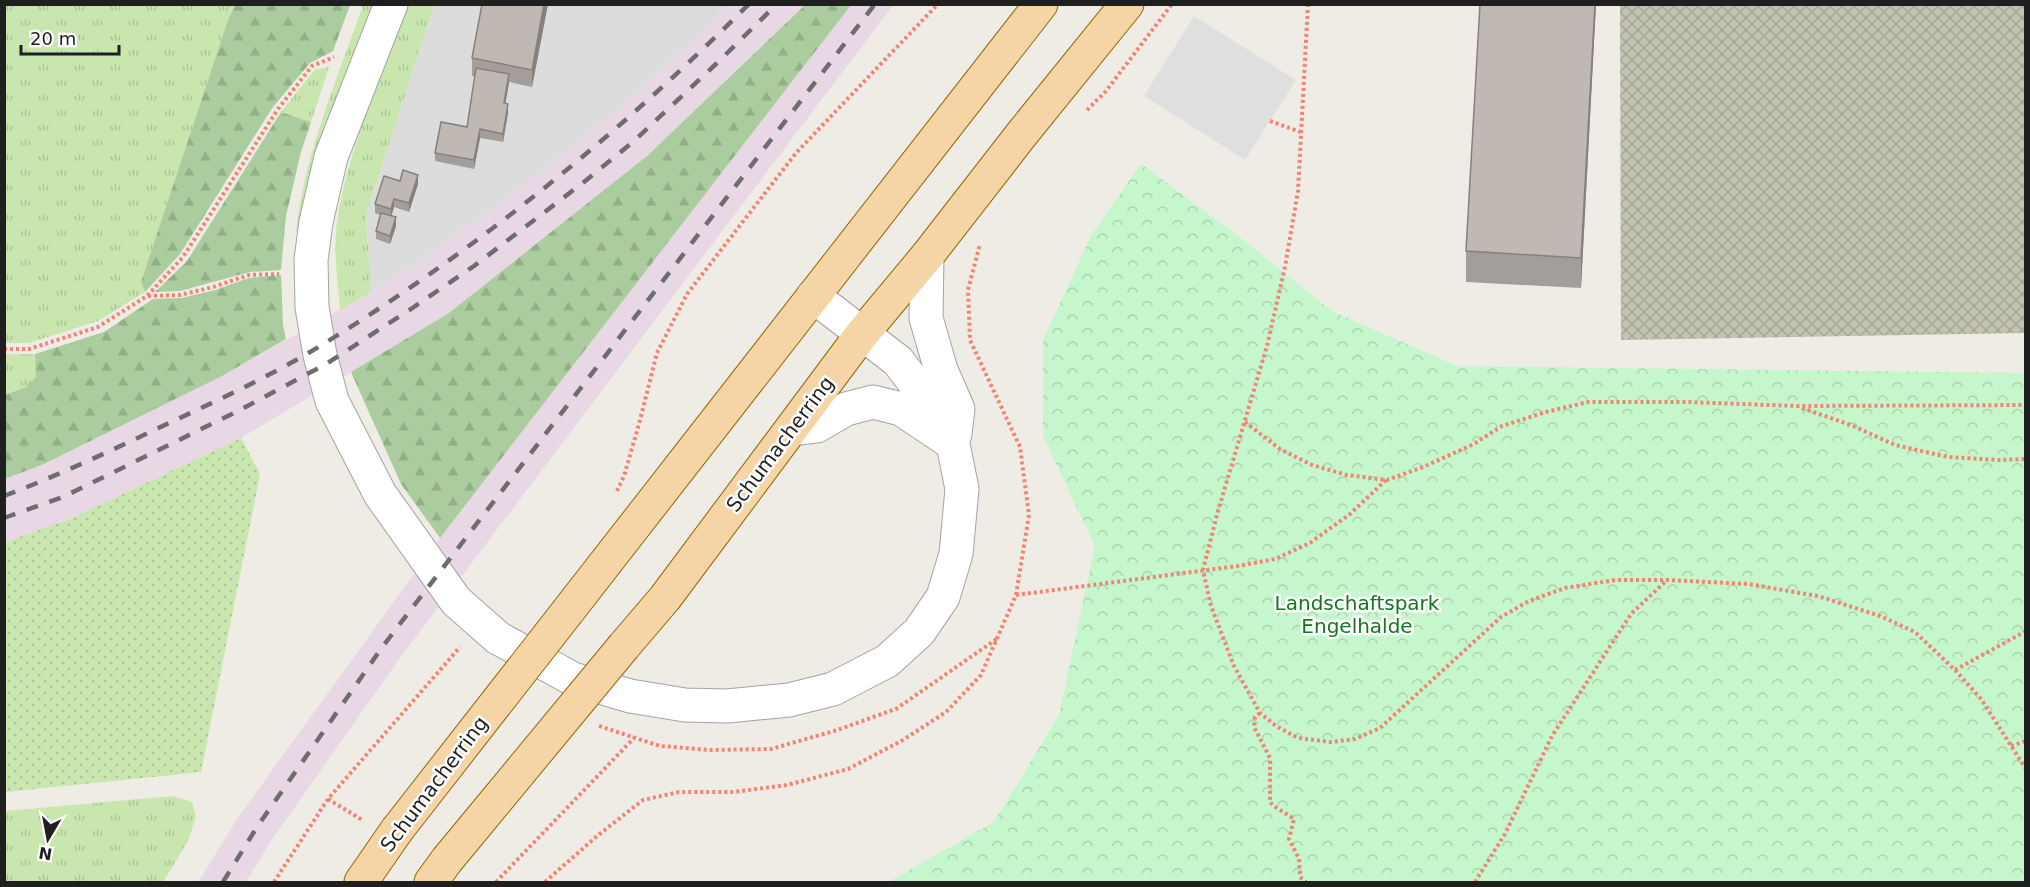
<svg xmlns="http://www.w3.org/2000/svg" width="2030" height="887" viewBox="0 0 2030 887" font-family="'DejaVu Sans',sans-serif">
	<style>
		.residential { fill: #dddcdc }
		.railway { fill: #e8d8e5 }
		.construction { fill: url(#construction-cross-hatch) }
		.grass { fill: url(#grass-tufts) }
		.forest { fill: url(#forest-firs) }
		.park { fill: url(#park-crowns) }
		.garden { fill: url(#garden-dots) }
		.parking { fill: #dfdfdf }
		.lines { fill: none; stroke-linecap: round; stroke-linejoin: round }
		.minor-casing { stroke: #a3a3a3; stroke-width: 35 }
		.major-casing { stroke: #90660a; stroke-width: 35 }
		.path { stroke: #f08576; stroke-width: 4; stroke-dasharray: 3 3; stroke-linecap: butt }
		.minor { stroke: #fff; stroke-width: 33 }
		.major { stroke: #f5d4a5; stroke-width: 33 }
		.rail { stroke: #6d6d6d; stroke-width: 4.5; stroke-dasharray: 12 12; stroke-linecap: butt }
		.major-bridge-casing { stroke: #90660a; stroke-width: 35; stroke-linecap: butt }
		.major-bridge { stroke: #f5d4a5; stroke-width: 33 }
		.wall { fill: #a49e9a }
		.shaded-wall { fill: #86817d }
		.building { fill: #bfb8b3; stroke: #86817d; stroke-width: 1.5 }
		.labels { text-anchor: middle; stroke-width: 5; stroke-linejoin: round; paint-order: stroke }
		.street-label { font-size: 20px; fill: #1f1f1f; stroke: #fff }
		.park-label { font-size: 20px; fill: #13771d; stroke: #fff }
	</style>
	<defs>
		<pattern id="construction-cross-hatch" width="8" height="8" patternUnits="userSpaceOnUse" patternTransform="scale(1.5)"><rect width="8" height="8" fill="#c3c3b2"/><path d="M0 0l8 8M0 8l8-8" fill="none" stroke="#a7a799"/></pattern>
		<pattern id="grass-tufts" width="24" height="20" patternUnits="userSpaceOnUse" patternTransform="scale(1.5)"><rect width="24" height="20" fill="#c9e6af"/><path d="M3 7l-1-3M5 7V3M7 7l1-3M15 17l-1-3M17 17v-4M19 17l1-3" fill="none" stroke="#acc596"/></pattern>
		<pattern id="forest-firs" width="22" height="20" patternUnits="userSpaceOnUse" patternTransform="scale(1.5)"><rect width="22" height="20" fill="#aacc9e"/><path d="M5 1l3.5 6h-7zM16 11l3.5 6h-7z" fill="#92af88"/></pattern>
		<pattern id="park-crowns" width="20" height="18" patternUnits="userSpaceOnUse" patternTransform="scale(1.5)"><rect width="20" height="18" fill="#c6f6cb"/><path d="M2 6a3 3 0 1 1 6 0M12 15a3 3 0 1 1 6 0" fill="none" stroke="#aad2ae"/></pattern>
		<pattern id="garden-dots" width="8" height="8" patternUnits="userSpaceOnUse" patternTransform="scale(1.5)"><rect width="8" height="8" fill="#c9e6af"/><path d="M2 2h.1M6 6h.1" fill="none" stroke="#acc596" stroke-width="1.8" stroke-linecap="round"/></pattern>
	</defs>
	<rect width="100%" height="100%" fill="#efece6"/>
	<path class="residential" d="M 434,5 L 728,5 L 692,42 L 609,117 L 515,192 L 415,265 L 371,292 L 366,216 Z"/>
	<path class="railway" d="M 728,5 L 805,5 L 647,156 L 449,313 L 241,438 L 70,519 L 5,542 L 5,479 L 44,464 L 222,376 L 371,292 L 415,265 L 515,192 L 609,117 L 692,42 Z
		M 851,5 L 893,5 L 397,662 L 271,841 L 246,882 L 198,882 L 239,816 L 440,538 Z"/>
	<path class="construction" d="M 1620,5 L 2025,5 L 2025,333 L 1621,340 Z"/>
	<path class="grass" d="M 4,5 L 235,5 L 228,20 L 141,282 L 145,292 L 98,321 L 29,343 L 5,343 Z
		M 363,5 L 377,5 L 304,233 L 296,232 C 304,155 338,77 363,5 Z
		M 407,5 L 434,5 L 366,216 L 371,292 L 340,310 C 338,282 333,251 337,223 C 347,151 382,73 407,5 Z
		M 329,67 L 311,122 L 281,112 L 315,69 Z
		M 4,354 L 35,354 L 37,377 L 26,387 L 5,395 Z
		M 173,796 L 192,802 L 196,817 L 188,841 L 163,882 L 5,882 L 5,811 Z"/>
	<path class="forest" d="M 235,5 L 350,5 L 333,51 L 310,63 L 273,107 L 180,254 L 145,292 L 141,282 L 228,20 Z
		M 805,5 L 851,5 L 440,538 L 401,484 L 351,372 L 449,313 L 647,156 Z
		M 281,112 L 311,122 L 301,152 L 286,216 L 281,270 L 250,272 L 180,291 L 155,292 L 187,261 Z
		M 281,275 L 283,325 L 286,339 L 222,376 L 44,464 L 5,479 L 5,395 L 26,387 L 36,377 L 35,354 L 104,332 L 153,299 L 182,298 L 215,290 L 249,278 Z"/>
	<path class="park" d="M 1141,164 L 1245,241 L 1333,312 L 1457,366 L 2025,373 L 2025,882 L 888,882 L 994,822 L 1059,715 L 1095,546 L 1043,436 L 1043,340 L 1092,234 Z"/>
	<path class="garden" d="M 241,438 L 260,474 L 201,772 L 5,792 L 5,542 L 70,519 Z"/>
	<path class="parking" d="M 1194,16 L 1296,80 L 1245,160 L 1144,96 Z"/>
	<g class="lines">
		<g class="minor-casing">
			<path id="minor" d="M 391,4 L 331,157 L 316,222 L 311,260 L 312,307 L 320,355 L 332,401 L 380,494 L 456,601 L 498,638 L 573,679 L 630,696 L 685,705 L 727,706 L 789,700 L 833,689 L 887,661 L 919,632 L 943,597 L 956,554 L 962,489 L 953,444 L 935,410 L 898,361 L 813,296
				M 927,256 L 926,318 L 941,370 L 958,409 L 955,434
				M 793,429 L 817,426 L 846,409 L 873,402 L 901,409 L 949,441"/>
		</g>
		<g class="major-casing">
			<path id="major" d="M 568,611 L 1041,4
				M 624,646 L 665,598 L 862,334 L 927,256 L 1021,135 L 1127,4
				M 361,882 L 397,830
				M 431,882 L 447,860"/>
		</g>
		<path class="path" d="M 1308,4 L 1298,191 L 1285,267 L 1267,346 L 1218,511 L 1203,570 L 1211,606 L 1234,666 L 1260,713 L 1276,726 L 1298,738 L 1331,742 L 1355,739 L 1380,728 L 1501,617 L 1529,601 L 1565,588 L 1615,580 L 1668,580 L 1748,584 L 1818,596 L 1880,616 L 1915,632 L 1955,670 L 1981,699 L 2026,769
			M 1087,110 L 1106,91 L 1172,4
			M 1270,121 L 1301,132
			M 148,296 L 180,295 L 213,287 L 249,275 L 279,274
			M 4,349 L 29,349 L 98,327 L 147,296 L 183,257 L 278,109 L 312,66 L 334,57
			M 1802,408 L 1853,426 L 1895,445 L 1948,457 L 1998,460 L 2026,459
			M 1245,422 L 1280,449 L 1312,465 L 1347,475 L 1387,480 L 1423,467 L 1474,444 L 1502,426 L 1546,412 L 1588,402 L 1685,402 L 1798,406 L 2026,405
			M 617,491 L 624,476 L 639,424 L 657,353 L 687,294 L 796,153 L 938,4
			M 1016,595 L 1238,566 L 1275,559 L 1310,543 L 1350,514 L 1386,480
			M 1955,670 L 2026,631
			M 1260,713 L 1255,717 L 1254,727 L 1270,758 L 1270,802 C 1276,809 1286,813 1294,819 L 1289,839 L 1299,859 L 1300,877 L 1306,882
			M 599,726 L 660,746 L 711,750 L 771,749 L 834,731 L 896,709 L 998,638
			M 2011,746 L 2026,741
			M 328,799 L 364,821
			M 274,882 L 328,799 L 460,647
			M 496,882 L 634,738
			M 545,882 L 597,836 L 643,800 L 679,792 L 734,792 L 787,785 L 848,769 L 903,740 L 946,712 L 981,675 L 1016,595 L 1029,515 L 1020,447 L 970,340 L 968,290 L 980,244
			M 1475,882 L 1505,834 L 1552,736 L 1631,614 L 1667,580"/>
		<use href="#minor" class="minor"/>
		<use href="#major" class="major"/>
		<path class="rail" d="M 4,496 C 54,477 102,455 150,432 C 207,405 266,379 320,346 C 477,250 619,134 749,4
			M 4,518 L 63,497 L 240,410 L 326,364 L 411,309 L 474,266 L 584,182 L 634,141 L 716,64 L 777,4
			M 223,882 L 257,827 L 383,646 L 875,4"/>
		<g class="major-bridge-casing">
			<path id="major-bridge" d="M 397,830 L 568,611
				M 447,860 L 624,646"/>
		</g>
		<use href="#major-bridge" class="major-bridge"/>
	</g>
	<path class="wall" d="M 548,4 L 532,87 L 509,82 L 505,103 L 508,113 L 503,142 L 480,138 L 474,169 L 435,161 L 435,153 L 467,127 L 475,76 L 472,76 L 472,58 Z
		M 1480,4 L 1596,4 L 1581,288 L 1466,282 L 1466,251 Z
		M 400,181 L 418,184 L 409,212 L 394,207 L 391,216 L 396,226 L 390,244 L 376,239 L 376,231 L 380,215 L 375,213 L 375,204 Z"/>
	<path class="shaded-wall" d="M 544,4 L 548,4 L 532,87 L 532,70 Z
		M 1595,4 L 1596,4 L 1581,288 L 1581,258 Z
		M 509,74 L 509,83 L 504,112 L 504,103 Z
		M 508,104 L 508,113 L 503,142 L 503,134 Z
		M 480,129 L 480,138 L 474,169 L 474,160 Z
		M 418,175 L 418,184 L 409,212 L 409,203 Z
		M 394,199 L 394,207 L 391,218 L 391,209 Z
		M 396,217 L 396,226 L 390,244 L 390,236 Z"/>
	<path class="building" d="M 482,4 L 544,4 L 532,70 L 472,58 Z
		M 1480,4 L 1595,4 L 1581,258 L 1466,251 Z
		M 476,68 L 509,74 L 504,103 L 508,104 L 503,134 L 480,129 L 474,160 L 435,153 L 441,122 L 467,127 Z
		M 403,170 L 418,175 L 409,203 L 394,199 L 391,209 L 375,204 L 384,176 L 400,181 Z
		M 381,213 L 396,217 L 390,236 L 376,231 Z"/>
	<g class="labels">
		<g class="street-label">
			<text transform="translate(780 444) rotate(-53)" y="7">Schumacherring</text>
			<text transform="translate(434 784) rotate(-53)" y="7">Schumacherring</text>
		</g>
		<g class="park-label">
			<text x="1357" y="610">Landschaftspark<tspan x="1357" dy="23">Engelhalde</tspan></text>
		</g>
	</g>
	<rect width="2030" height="887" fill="none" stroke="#1f1f1f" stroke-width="12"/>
	<g transform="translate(48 839) rotate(190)" stroke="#ffffff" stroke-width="4.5" paint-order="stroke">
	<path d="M0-4.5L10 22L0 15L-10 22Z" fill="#1f1f1f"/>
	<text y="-9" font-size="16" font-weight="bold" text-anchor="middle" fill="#1f1f1f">N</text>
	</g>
	<path d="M21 45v9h98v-9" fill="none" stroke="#1f1f1f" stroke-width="3"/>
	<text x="30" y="45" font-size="18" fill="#1f1f1f" stroke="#ffffff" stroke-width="4.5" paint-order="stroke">20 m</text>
</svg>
